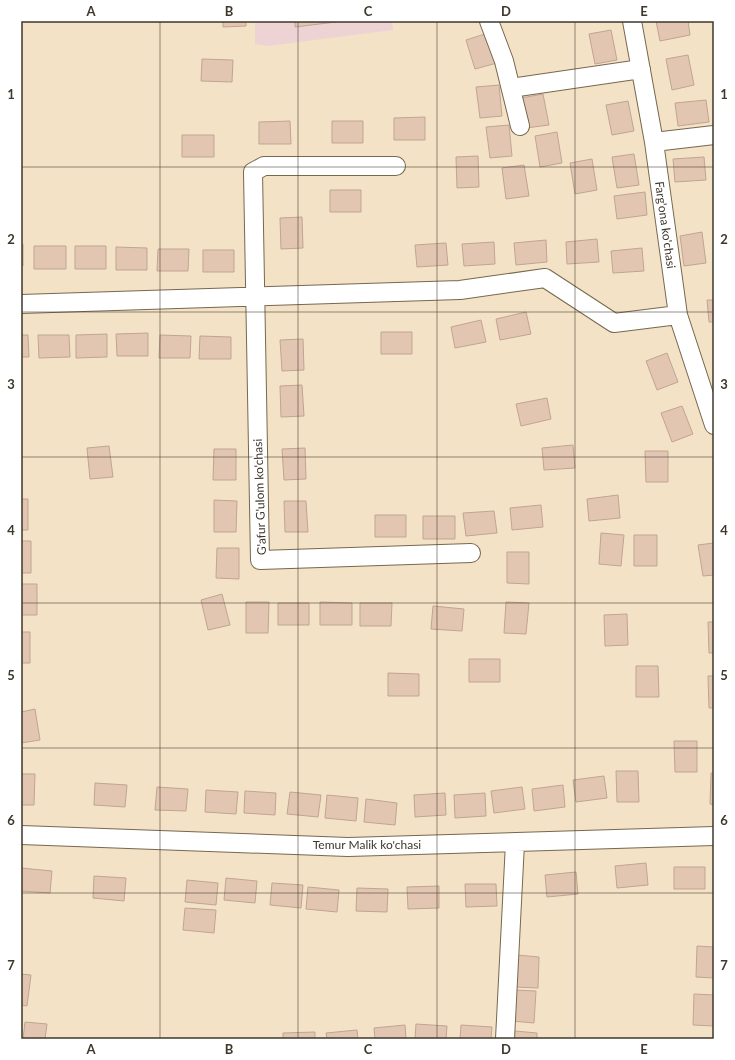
<svg xmlns="http://www.w3.org/2000/svg" width="735" height="1060" viewBox="0 0 735 1060" font-family="Lato,sans-serif">
	<style>
		.education { fill: #eed3d5 }
		.building { fill: #e2c6b2; stroke: #c0a592 }
		.lines { fill: none; stroke-linecap: round; stroke-linejoin: round }
		.street-casing { stroke: #77684e; stroke-width: 20 }
		.street { stroke: #fff; stroke-width: 18 }
		.grid { fill: none; stroke: #3e372c; stroke-width: 1; stroke-opacity: 0.55 }
		.labels { text-anchor: middle; stroke-width: 3.5; stroke-linejoin: round; paint-order: stroke }
		.street-label { font-size: 12px; fill: #3e372c; stroke: #fff }
		.neatline { fill: none; stroke: #3e372c; stroke-width: 1.5 }
		.grid-label { font-size: 13px; text-anchor: middle; font-weight: bold; fill: #3e372c }
	</style>
	<rect width="100%" height="100%" fill="#f3e2c6"/>
	<path class="education" d="M 255,21 L 392,21 L 393,30 L 268,46 L 255,44 Z"/>
	<path class="building" d="M 223,21 L 246,21 L 246,26 L 223,27 Z
		M 295,21 L 344,21 L 295,27 Z
		M 656,21 L 688,21 L 690,35 L 660,41 Z
		M 611,30 L 617,60 L 595,64 L 589,34 Z
		M 488,33 L 497,63 L 475,69 L 466,40 Z
		M 688,55 L 694,85 L 672,90 L 666,59 Z
		M 202,59 L 233,60 L 232,82 L 201,81 Z
		M 499,85 L 502,116 L 480,118 L 476,87 Z
		M 543,94 L 549,125 L 526,128 L 521,98 Z
		M 706,100 L 709,122 L 678,126 L 675,103 Z
		M 628,101 L 634,131 L 612,135 L 606,105 Z
		M 425,117 L 425,140 L 394,140 L 394,118 Z
		M 290,121 L 291,144 L 259,144 L 259,122 Z
		M 332,121 L 363,121 L 363,143 L 332,143 Z
		M 509,125 L 512,156 L 490,158 L 486,127 Z
		M 557,132 L 562,163 L 540,167 L 535,136 Z
		M 182,135 L 214,135 L 214,157 L 182,157 Z
		M 634,154 L 639,185 L 617,188 L 612,157 Z
		M 478,156 L 479,187 L 457,188 L 456,157 Z
		M 704,157 L 706,180 L 675,182 L 673,159 Z
		M 592,159 L 597,190 L 575,194 L 570,163 Z
		M 524,165 L 529,196 L 506,199 L 502,168 Z
		M 330,190 L 361,190 L 361,212 L 330,212 Z
		M 645,192 L 647,215 L 617,219 L 614,196 Z
		M 302,217 L 303,248 L 281,249 L 280,218 Z
		M 702,232 L 706,263 L 684,266 L 680,236 Z
		M 597,239 L 599,262 L 567,264 L 566,242 Z
		M 546,240 L 547,262 L 516,265 L 514,243 Z
		M 494,242 L 495,264 L 464,266 L 462,244 Z
		M 446,243 L 448,265 L 417,267 L 415,245 Z
		M 21,244 L 23,244 L 23,266 L 21,266 Z
		M 34,246 L 66,246 L 66,269 L 34,269 Z
		M 75,246 L 106,246 L 106,269 L 75,269 Z
		M 116,247 L 147,248 L 147,270 L 116,270 Z
		M 642,248 L 644,271 L 613,273 L 611,251 Z
		M 158,249 L 189,249 L 188,271 L 157,271 Z
		M 203,250 L 234,250 L 234,272 L 203,272 Z
		M 707,300 L 714,300 L 714,322 L 709,322 Z
		M 526,312 L 531,334 L 500,340 L 496,319 Z
		M 481,320 L 486,342 L 455,348 L 451,327 Z
		M 381,332 L 412,332 L 412,354 L 381,354 Z
		M 148,333 L 148,356 L 117,356 L 116,334 Z
		M 107,334 L 107,357 L 76,358 L 76,335 Z
		M 21,335 L 28,335 L 29,357 L 21,357 Z
		M 38,335 L 69,335 L 70,357 L 39,358 Z
		M 160,335 L 191,336 L 190,358 L 159,358 Z
		M 200,336 L 231,337 L 231,359 L 199,359 Z
		M 303,339 L 304,370 L 282,371 L 280,340 Z
		M 667,353 L 678,382 L 657,390 L 646,361 Z
		M 302,385 L 304,416 L 281,417 L 280,386 Z
		M 547,398 L 551,419 L 521,426 L 516,404 Z
		M 682,406 L 693,434 L 672,442 L 661,413 Z
		M 573,445 L 575,468 L 544,470 L 542,448 Z
		M 109,446 L 113,477 L 90,479 L 87,448 Z
		M 305,448 L 306,479 L 284,480 L 282,449 Z
		M 214,449 L 236,449 L 236,480 L 213,480 Z
		M 645,451 L 668,451 L 668,482 L 646,482 Z
		M 618,495 L 620,518 L 589,521 L 587,499 Z
		M 21,499 L 28,499 L 28,530 L 21,530 Z
		M 214,500 L 237,501 L 236,532 L 214,532 Z
		M 284,501 L 306,501 L 308,532 L 285,532 Z
		M 541,505 L 543,527 L 512,530 L 510,508 Z
		M 494,511 L 497,533 L 466,536 L 463,513 Z
		M 375,515 L 406,515 L 406,537 L 375,537 Z
		M 423,516 L 455,516 L 455,539 L 423,539 Z
		M 601,533 L 624,535 L 621,566 L 599,564 Z
		M 634,535 L 657,535 L 657,566 L 634,566 Z
		M 21,541 L 31,541 L 31,573 L 21,573 Z
		M 714,543 L 714,575 L 703,576 L 698,545 Z
		M 217,548 L 239,548 L 239,579 L 216,578 Z
		M 507,552 L 529,552 L 529,584 L 507,583 Z
		M 21,584 L 37,584 L 37,615 L 21,615 Z
		M 222,594 L 230,625 L 208,630 L 201,600 Z
		M 246,602 L 269,602 L 268,633 L 246,633 Z
		M 320,602 L 352,603 L 352,625 L 320,625 Z
		M 506,602 L 529,603 L 526,634 L 504,633 Z
		M 278,603 L 309,603 L 309,625 L 278,625 Z
		M 360,603 L 392,603 L 391,626 L 360,626 Z
		M 433,606 L 464,609 L 462,631 L 431,629 Z
		M 627,614 L 628,645 L 605,646 L 604,615 Z
		M 708,622 L 714,622 L 714,653 L 709,653 Z
		M 21,632 L 30,632 L 30,663 L 21,663 Z
		M 469,659 L 500,659 L 500,682 L 469,682 Z
		M 636,666 L 658,666 L 659,697 L 636,697 Z
		M 388,673 L 419,674 L 419,696 L 388,696 Z
		M 708,676 L 714,676 L 714,708 L 709,708 Z
		M 35,709 L 40,740 L 21,743 L 21,712 Z
		M 674,741 L 697,741 L 697,772 L 675,772 Z
		M 616,771 L 638,771 L 639,802 L 617,802 Z
		M 711,773 L 714,773 L 714,805 L 710,804 Z
		M 21,774 L 35,774 L 34,805 L 21,805 Z
		M 604,776 L 607,798 L 576,802 L 573,780 Z
		M 95,783 L 127,785 L 125,807 L 94,805 Z
		M 563,785 L 565,807 L 534,811 L 532,789 Z
		M 157,787 L 188,789 L 186,811 L 155,810 Z
		M 522,787 L 525,809 L 494,813 L 491,791 Z
		M 206,790 L 238,792 L 236,814 L 205,812 Z
		M 245,791 L 276,793 L 275,815 L 244,813 Z
		M 290,792 L 321,795 L 318,817 L 287,814 Z
		M 445,793 L 446,815 L 415,817 L 414,795 Z
		M 485,793 L 486,816 L 455,818 L 454,795 Z
		M 327,795 L 358,798 L 356,821 L 325,818 Z
		M 366,799 L 397,803 L 395,825 L 364,822 Z
		M 646,863 L 648,885 L 617,888 L 615,866 Z
		M 674,867 L 705,867 L 705,889 L 674,889 Z
		M 21,868 L 52,871 L 50,893 L 21,891 Z
		M 576,872 L 578,894 L 547,897 L 545,875 Z
		M 94,876 L 126,878 L 124,901 L 93,898 Z
		M 226,878 L 257,881 L 255,903 L 224,900 Z
		M 187,880 L 218,883 L 216,905 L 185,902 Z
		M 272,883 L 303,885 L 301,908 L 270,905 Z
		M 465,884 L 496,884 L 497,906 L 466,907 Z
		M 439,886 L 439,908 L 408,909 L 407,887 Z
		M 308,887 L 339,890 L 337,912 L 306,909 Z
		M 357,888 L 388,889 L 387,912 L 356,911 Z
		M 185,908 L 216,910 L 214,933 L 183,930 Z
		M 697,946 L 714,947 L 714,978 L 696,977 Z
		M 517,955 L 539,957 L 538,988 L 515,987 Z
		M 21,974 L 31,975 L 27,1006 L 21,1005 Z
		M 514,990 L 536,991 L 534,1023 L 512,1021 Z
		M 694,994 L 714,995 L 714,1026 L 693,1025 Z
		M 25,1022 L 47,1024 L 45,1039 L 23,1039 Z
		M 416,1024 L 447,1026 L 446,1039 L 415,1039 Z
		M 405,1025 L 406,1039 L 375,1039 L 374,1028 Z
		M 461,1025 L 492,1027 L 491,1039 L 460,1039 Z
		M 357,1030 L 358,1039 L 327,1039 L 326,1033 Z
		M 515,1031 L 537,1033 L 537,1039 L 514,1039 Z
		M 315,1032 L 315,1039 L 283,1039 L 283,1033 Z"/>
	<g class="lines">
		<g class="street-casing">
			<path id="street" d="M 489,21 L 504,61 L 520,126
				M 632,21 L 654,142 L 678,315 L 714,425
				M 511,88 L 641,69
				M 654,142 L 714,135
				M 396,166 L 264,166 L 253,172 L 260,560 L 471,553
				M 21,304 L 460,290 L 545,278 L 614,323 L 678,315
				M 21,835 L 348,847 L 714,836
				M 505,1039 L 515,843"/>
		</g>
		<use href="#street" class="street"/>
	</g>
	<path class="grid" d="M 160,21 L 160,1039M 298,21 L 298,1039M 437,21 L 437,1039M 575,21 L 575,1039M 21,167 L 714,167M 21,312 L 714,312M 21,457 L 714,457M 21,603 L 714,603M 21,748 L 714,748M 21,893 L 714,893"/>
	<g class="labels">
		<g class="street-label">
			<text transform="translate(665 225) rotate(82)" y="4">Farg'ona ko'chasi</text>
			<text transform="translate(260 497) rotate(-92)" y="4">G'afur G'ulom ko'chasi</text>
			<text x="367" y="849">Temur Malik ko'chasi</text>
		</g>
	</g>
	<rect width="735" height="1060" fill="none" stroke="#ffffff" stroke-width="44"/>
	<rect x="22" y="22" width="691" height="1016" class="neatline"/>
	<g class="grid-label">
		<text x="91" y="16">A</text>
		<text x="229" y="16">B</text>
		<text x="368" y="16">C</text>
		<text x="506" y="16">D</text>
		<text x="644" y="16">E</text>
		<text x="11" y="99">1</text>
		<text x="724" y="99">1</text>
		<text x="11" y="244">2</text>
		<text x="724" y="244">2</text>
		<text x="11" y="389">3</text>
		<text x="724" y="389">3</text>
		<text x="11" y="535">4</text>
		<text x="724" y="535">4</text>
		<text x="11" y="680">5</text>
		<text x="724" y="680">5</text>
		<text x="11" y="825">6</text>
		<text x="724" y="825">6</text>
		<text x="11" y="970">7</text>
		<text x="724" y="970">7</text>
		<text x="91" y="1054">A</text>
		<text x="229" y="1054">B</text>
		<text x="368" y="1054">C</text>
		<text x="506" y="1054">D</text>
		<text x="644" y="1054">E</text>
	</g>
</svg>
